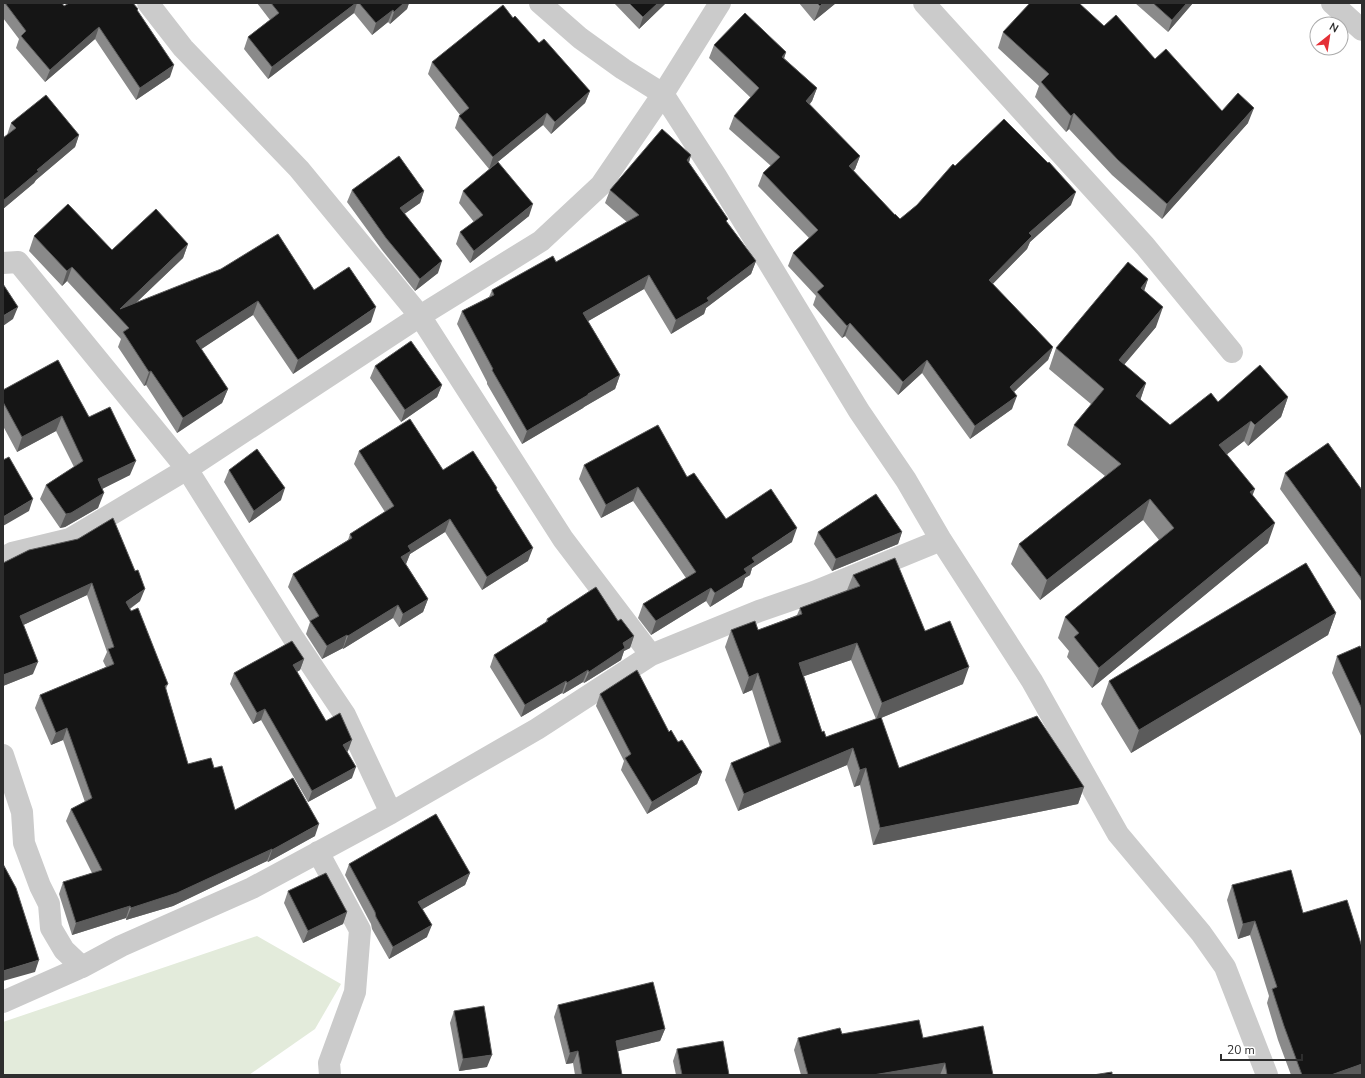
<svg xmlns="http://www.w3.org/2000/svg" width="1365" height="1078" viewBox="0 0 1365 1078" font-family="'Nunito Sans',sans-serif">
	<style>
		.green { fill: #e3ebdb }
		.lines { fill: none; stroke-linecap: round; stroke-linejoin: round }
		.street { stroke: #cbcbcb; stroke-width: 22 }
		.wall { fill: #8a8a8a; fill-rule: evenodd }
		.shaded-wall { fill: #5b5b5b }
		.building { fill: #151515; stroke: #5b5b5b }
	</style>
	<rect width="100%" height="100%" fill="#fff"/>
	<path class="green" d="M 257,936 L 341,984 L 315,1029 L 249,1075 L 3,1075 L 3,1022 Z"/>
	<g class="lines">
		<path class="street" d="M 148,3 L 183,48 L 299,169 L 420,316 L 563,539 L 651,655
			M 540,3 L 580,38 L 623,69 L 663,94 L 716,176 L 859,411 L 906,480 L 941,540 L 1032,681 L 1118,834 L 1201,933 L 1225,967 L 1267,1075
			M 924,3 L 1145,246 L 1232,352
			M 1332,3 L 1362,30
			M 3,263 L 18,262 L 187,469 L 294,639 L 345,715 L 391,813
			M 3,558 L 12,553 L 70,539 L 187,469 L 420,316 L 541,241 L 601,185 L 663,94 L 720,3
			M 3,755 L 22,812 L 24,843 L 40,886 L 49,904 L 51,928 L 64,950 L 82,967 L 121,946 L 252,888 L 391,813 L 537,729 L 651,655 L 759,611 L 814,592 L 941,540
			M 318,852 L 360,930 L 355,992 L 329,1063 L 330,1075
			M 3,1002 L 82,967"/>
	</g>
	<path class="wall" d="M 3,3 L 62,3 L 64,6 L 138,9 L 137,11 L 170,77 L 136,100 L 95,39 L 45,82 L 16,48 L 19,39 L 3,18 Z
		M 257,3 L 409,3 L 407,9 L 390,24 L 388,22 L 372,35 L 354,13 L 268,79 L 244,49 L 248,37 L 270,20 Z
		M 614,3 L 666,3 L 639,29 Z
		M 799,3 L 836,3 L 814,21 Z
		M 1135,3 L 1193,3 L 1168,32 Z
		M 513,18 L 590,91 L 585,103 L 551,134 L 543,125 L 489,169 L 455,128 L 459,116 L 460,115 L 428,74 L 432,62 Z
		M 1003,32 L 1155,59 L 1222,111 L 1248,123 L 1162,219 L 1112,175 L 1069,129 L 1066,132 L 1035,97 L 1039,86 L 998,48 Z
		M 714,45 L 786,52 L 784,58 L 817,88 L 812,101 L 810,104 L 860,156 L 855,169 L 853,171 L 895,215 L 900,219 L 917,205 L 955,166 L 1071,205 L 1030,242 L 1027,249 L 992,284 L 1053,347 L 1048,360 L 1014,392 L 1012,409 L 970,439 L 922,373 L 898,395 L 845,336 L 842,338 L 813,305 L 816,296 L 788,266 L 793,253 L 809,238 L 758,186 L 763,173 L 771,166 L 729,129 L 734,116 L 751,98 L 709,58 Z
		M 11,123 L 79,135 L 75,147 L 36,180 L 34,183 L 3,209 L 3,138 L 7,135 Z
		M 691,155 L 689,163 L 727,222 L 756,261 L 751,274 L 706,308 L 704,314 L 671,334 L 644,289 L 588,321 L 620,375 L 615,389 L 584,407 L 583,408 L 522,444 L 487,384 L 487,382 L 457,324 L 462,311 L 489,297 L 492,290 L 556,262 L 627,222 L 605,203 L 610,190 Z
		M 352,190 L 424,191 L 420,203 L 404,213 L 438,273 L 415,291 L 382,250 L 347,202 Z
		M 463,191 L 529,216 L 470,263 L 456,244 L 460,232 L 474,222 L 459,203 Z
		M 34,236 L 112,250 L 188,244 L 183,258 L 137,302 L 314,290 L 371,322 L 293,374 L 253,315 L 201,349 L 228,389 L 222,403 L 177,433 L 146,385 L 144,386 L 118,347 L 121,339 L 67,281 L 62,286 L 29,251 Z
		M 1148,279 L 1144,291 L 1156,327 L 1124,365 L 1146,383 L 1140,400 L 1170,425 L 1218,402 L 1288,397 L 1281,417 L 1248,446 L 1244,441 L 1227,454 L 1252,495 L 1268,543 L 1092,688 L 1067,657 L 1069,651 L 1058,638 L 1065,617 L 1159,540 L 1143,520 L 1040,600 L 1011,564 L 1019,544 L 1105,476 L 1067,445 L 1074,425 L 1091,404 L 1049,369 L 1056,348 Z
		M 375,366 L 442,385 L 437,397 L 401,422 L 370,378 Z
		M 3,390 L 89,417 L 130,475 L 102,489 L 98,508 L 65,527 L 60,528 L 40,499 L 46,485 L 74,467 L 56,431 L 17,452 L 3,426 Z
		M 359,451 L 443,470 L 496,490 L 528,561 L 482,590 L 445,532 L 410,554 L 406,564 L 428,599 L 423,612 L 399,627 L 393,618 L 343,649 L 343,648 L 322,659 L 306,634 L 310,622 L 288,587 L 293,574 L 348,540 L 350,534 L 385,512 L 354,464 Z
		M 584,465 L 687,477 L 726,519 L 792,542 L 752,568 L 750,575 L 745,578 L 742,587 L 710,607 L 706,601 L 651,635 L 638,618 L 643,604 L 686,578 L 633,501 L 601,518 L 579,479 Z
		M 229,470 L 281,500 L 249,523 L 224,482 Z
		M 1285,473 L 1362,490 L 1362,602 L 1280,489 Z
		M 818,532 L 902,532 L 898,544 L 832,571 L 814,544 Z
		M 29,550 L 140,601 L 130,609 L 168,684 L 166,689 L 188,764 L 214,768 L 235,810 L 315,836 L 268,862 L 267,861 L 173,906 L 126,920 L 126,918 L 72,935 L 59,894 L 63,882 L 92,873 L 66,821 L 71,809 L 85,802 L 63,740 L 51,745 L 35,708 L 40,695 L 106,667 L 103,661 L 107,652 L 87,595 L 23,625 L 33,674 L 3,686 L 3,563 Z
		M 853,575 L 925,631 L 963,684 L 881,718 L 899,768 L 1084,787 L 1078,804 L 873,845 L 860,785 L 854,787 L 847,765 L 738,811 L 725,780 L 731,763 L 770,747 L 752,690 L 743,694 L 725,647 L 731,630 L 758,630 L 797,615 L 800,608 L 847,590 ZM 851,660 L 876,719 L 826,737 L 822,732 L 804,676 Z
		M 1336,613 L 1328,635 L 1131,753 L 1101,704 L 1109,681 Z
		M 547,619 L 618,621 L 634,636 L 630,648 L 624,651 L 621,660 L 584,683 L 583,682 L 563,694 L 562,693 L 521,717 L 490,667 L 494,655 L 545,623 Z
		M 1362,650 L 1362,738 L 1332,673 L 1337,656 Z
		M 304,659 L 300,670 L 297,672 L 326,721 L 348,751 L 347,752 L 352,778 L 308,802 L 261,720 L 253,724 L 230,684 L 234,673 Z
		M 600,694 L 669,732 L 678,742 L 702,772 L 697,784 L 647,814 L 621,770 L 624,761 L 596,706 Z
		M 349,864 L 470,873 L 465,885 L 422,909 L 427,937 L 389,959 L 372,929 L 371,924 L 345,875 Z
		M 1232,885 L 1303,913 L 1362,1075 L 1291,1075 L 1278,1040 L 1267,1003 L 1269,996 L 1250,935 L 1238,939 L 1227,900 Z
		M 288,891 L 347,912 L 343,924 L 303,943 L 284,903 Z
		M 558,1005 L 665,1029 L 660,1041 L 617,1051 L 622,1075 L 575,1075 L 573,1063 L 566,1064 L 554,1017 Z
		M 454,1011 L 487,1067 L 459,1071 L 450,1023 Z
		M 842,1034 L 923,1038 L 993,1075 L 801,1075 L 794,1050 L 798,1038 Z
		M 677,1049 L 729,1075 L 676,1075 L 673,1061 Z"/>
	<path class="shaded-wall" d="M 356,3 L 357,3 L 354,13 L 268,79 L 272,67 Z
		M 404,3 L 409,3 L 407,9 L 390,24 L 394,12 Z
		M 658,3 L 666,3 L 639,29 L 643,17 Z
		M 823,3 L 836,3 L 814,21 L 820,6 Z
		M 1187,3 L 1193,3 L 1168,32 L 1172,20 Z
		M 393,10 L 388,22 L 372,35 L 376,23 Z
		M 99,27 L 95,39 L 45,82 L 50,70 Z
		M 786,52 L 782,65 L 782,57 Z
		M 174,65 L 170,77 L 136,100 L 140,88 Z
		M 817,88 L 812,101 L 801,114 L 806,101 Z
		M 590,91 L 585,103 L 551,134 L 555,122 Z
		M 1254,108 L 1248,123 L 1162,219 L 1167,204 Z
		M 547,113 L 543,125 L 489,169 L 493,157 Z
		M 1074,113 L 1069,129 L 1066,132 L 1071,116 Z
		M 79,135 L 75,147 L 36,180 L 34,183 L 3,209 L 3,201 L 37,170 Z
		M 691,155 L 687,168 L 687,160 Z
		M 860,156 L 855,169 L 845,179 L 849,166 Z
		M 424,191 L 420,203 L 396,220 L 400,208 Z
		M 1076,192 L 1071,205 L 1030,242 L 1027,249 L 984,293 L 989,280 L 1029,233 Z
		M 533,204 L 529,216 L 470,263 L 474,251 Z
		M 188,244 L 183,258 L 120,318 L 120,309 Z
		M 442,261 L 438,273 L 415,291 L 420,279 Z
		M 756,261 L 751,274 L 706,308 L 704,314 L 671,334 L 676,320 Z
		M 72,267 L 67,281 L 62,286 L 67,271 Z
		M 649,275 L 644,289 L 578,327 L 583,313 Z
		M 1148,279 L 1141,300 L 1141,288 Z
		M 258,301 L 253,315 L 191,356 L 196,341 Z
		M 18,307 L 13,319 L 3,326 L 3,316 Z
		M 376,307 L 371,322 L 293,374 L 298,360 Z
		M 1163,307 L 1156,327 L 1111,380 L 1119,360 Z
		M 850,323 L 845,336 L 842,338 L 847,326 Z
		M 1053,347 L 1048,360 L 1005,400 L 1010,387 Z
		M 927,360 L 922,373 L 898,395 L 903,382 Z
		M 151,371 L 146,385 L 144,386 L 149,372 Z
		M 620,375 L 615,389 L 584,407 L 583,408 L 522,444 L 527,431 Z
		M 1146,383 L 1139,404 L 1136,396 Z
		M 442,385 L 437,397 L 401,422 L 405,410 Z
		M 228,389 L 222,403 L 177,433 L 183,418 Z
		M 1017,396 L 1012,409 L 970,439 L 975,426 Z
		M 1288,397 L 1281,417 L 1248,446 L 1255,425 Z
		M 62,416 L 56,431 L 17,452 L 22,437 Z
		M 1251,421 L 1244,441 L 1212,466 L 1219,445 Z
		M 136,461 L 130,475 L 92,494 L 98,479 Z
		M 638,487 L 633,501 L 601,518 L 606,505 Z
		M 285,488 L 281,500 L 249,523 L 254,511 Z
		M 1255,489 L 1247,509 L 1250,492 Z
		M 104,493 L 98,508 L 65,527 L 60,528 L 66,514 Z
		M 33,499 L 29,511 L 3,526 L 3,517 Z
		M 1150,499 L 1143,520 L 1040,600 L 1047,580 Z
		M 450,519 L 445,532 L 410,554 L 406,564 L 396,570 L 401,557 L 408,546 Z
		M 1275,523 L 1268,543 L 1092,688 L 1099,668 Z
		M 797,528 L 792,542 L 752,568 L 750,575 L 745,578 L 742,587 L 710,607 L 715,593 L 744,569 L 752,558 Z
		M 902,532 L 898,544 L 832,571 L 836,559 Z
		M 533,548 L 528,561 L 482,590 L 487,577 Z
		M 92,583 L 87,595 L 15,629 L 20,616 Z
		M 711,588 L 706,601 L 651,635 L 656,621 Z
		M 145,589 L 140,601 L 121,615 L 126,602 Z
		M 428,599 L 423,612 L 399,627 L 403,614 Z
		M 398,605 L 393,618 L 343,649 L 348,636 Z
		M 1336,613 L 1328,635 L 1131,753 L 1139,730 Z
		M 347,635 L 343,648 L 322,659 L 327,646 Z
		M 634,636 L 630,648 L 624,651 L 621,660 L 584,683 L 589,672 L 623,643 Z
		M 857,643 L 851,660 L 793,680 L 799,663 Z
		M 304,659 L 300,670 L 289,676 L 293,665 Z
		M 38,662 L 33,674 L 3,686 L 3,675 Z
		M 969,667 L 963,684 L 876,720 L 882,703 Z
		M 588,670 L 583,682 L 563,694 L 567,683 Z
		M 758,673 L 752,690 L 743,694 L 749,677 Z
		M 566,681 L 562,693 L 521,717 L 525,705 Z
		M 265,709 L 261,720 L 253,724 L 257,713 Z
		M 67,728 L 63,740 L 51,745 L 56,733 Z
		M 352,740 L 348,751 L 339,756 L 343,745 Z
		M 853,748 L 847,765 L 738,811 L 744,794 Z
		M 356,767 L 352,778 L 308,802 L 312,791 Z
		M 866,768 L 860,785 L 854,787 L 860,770 Z
		M 702,772 L 697,784 L 647,814 L 652,802 Z
		M 1084,787 L 1078,804 L 873,845 L 880,828 Z
		M 319,824 L 315,836 L 268,862 L 272,850 Z
		M 272,849 L 267,861 L 173,906 L 126,920 L 131,908 Z
		M 470,873 L 465,885 L 414,914 L 418,902 Z
		M 130,906 L 126,918 L 72,935 L 76,923 Z
		M 347,912 L 343,924 L 303,943 L 308,931 Z
		M 1255,921 L 1250,935 L 1238,939 L 1243,924 Z
		M 432,925 L 427,937 L 389,959 L 393,947 Z
		M 39,960 L 35,972 L 3,981 L 3,971 Z
		M 665,1029 L 660,1041 L 611,1053 L 616,1041 Z
		M 578,1051 L 573,1063 L 566,1064 L 570,1053 Z
		M 492,1055 L 487,1067 L 459,1071 L 463,1059 Z
		M 945,1063 L 940,1075 L 873,1075 Z
		M 1362,1064 L 1362,1075 L 1331,1075 Z"/>
	<path class="building" d="M 5,3 L 62,3 L 64,6 L 69,3 L 133,3 L 138,9 L 137,10 L 174,65 L 140,88 L 99,27 L 50,70 L 21,36 L 26,31 Z
		M 271,3 L 356,3 L 272,67 L 248,37 L 279,13 Z
		M 359,3 L 404,3 L 394,12 L 393,10 L 376,23 Z
		M 629,3 L 658,3 L 643,17 Z
		M 817,3 L 823,3 L 820,6 Z
		M 1030,3 L 1079,3 L 1104,26 L 1116,15 L 1155,59 L 1166,49 L 1222,111 L 1238,93 L 1254,108 L 1167,204 L 1118,160 L 1074,113 L 1071,116 L 1041,82 L 1049,74 L 1003,32 Z
		M 1153,3 L 1187,3 L 1172,20 Z
		M 503,5 L 513,18 L 515,16 L 539,43 L 544,39 L 590,91 L 555,122 L 547,113 L 493,157 L 459,116 L 469,108 L 432,62 Z
		M 745,13 L 786,52 L 782,57 L 817,88 L 806,101 L 860,156 L 849,166 L 895,215 L 895,214 L 900,219 L 917,205 L 953,164 L 955,166 L 1004,119 L 1048,163 L 1049,162 L 1076,192 L 1029,233 L 1032,236 L 989,280 L 1053,347 L 1010,387 L 1017,396 L 975,426 L 927,360 L 903,382 L 850,323 L 847,326 L 817,292 L 824,286 L 793,253 L 818,230 L 763,173 L 780,157 L 734,116 L 759,88 L 714,45 Z
		M 46,95 L 79,135 L 37,170 L 39,171 L 3,201 L 3,138 L 16,128 L 11,123 Z
		M 662,129 L 691,155 L 687,160 L 728,219 L 726,221 L 756,261 L 707,298 L 709,301 L 676,320 L 649,275 L 583,313 L 620,375 L 588,394 L 588,395 L 527,431 L 492,370 L 493,369 L 462,311 L 494,295 L 492,290 L 553,256 L 556,262 L 639,215 L 610,190 Z
		M 399,156 L 424,191 L 400,208 L 442,261 L 420,279 L 386,238 L 352,190 Z
		M 498,162 L 533,204 L 474,251 L 460,232 L 483,215 L 463,191 Z
		M 68,204 L 112,250 L 156,209 L 188,244 L 120,309 L 221,269 L 278,234 L 314,290 L 349,267 L 376,307 L 298,360 L 258,301 L 196,341 L 228,389 L 183,418 L 151,371 L 149,372 L 123,332 L 129,328 L 72,267 L 67,271 L 34,236 Z
		M 1128,262 L 1148,279 L 1141,288 L 1163,307 L 1119,360 L 1146,383 L 1136,396 L 1170,425 L 1211,393 L 1218,402 L 1260,365 L 1288,397 L 1255,425 L 1251,421 L 1219,445 L 1255,489 L 1250,492 L 1275,523 L 1099,668 L 1074,637 L 1079,633 L 1065,617 L 1174,528 L 1150,499 L 1047,580 L 1019,544 L 1121,464 L 1074,425 L 1104,389 L 1056,348 Z
		M 3,284 L 18,307 L 3,316 Z
		M 411,341 L 442,385 L 405,410 L 375,366 Z
		M 58,360 L 89,417 L 110,407 L 136,461 L 98,479 L 104,493 L 71,513 L 66,514 L 46,485 L 83,461 L 62,416 L 22,437 L 3,402 L 3,390 Z
		M 410,419 L 443,470 L 473,451 L 497,488 L 496,489 L 533,548 L 487,577 L 450,519 L 408,546 L 411,551 L 401,557 L 428,599 L 403,614 L 398,605 L 348,636 L 347,635 L 327,646 L 310,621 L 319,616 L 293,574 L 352,538 L 350,534 L 394,506 L 359,451 Z
		M 658,425 L 687,477 L 694,473 L 726,519 L 771,489 L 797,528 L 752,558 L 755,562 L 744,569 L 747,573 L 715,593 L 711,588 L 656,621 L 643,604 L 696,572 L 638,487 L 606,505 L 584,465 Z
		M 1328,443 L 1362,490 L 1362,579 L 1285,473 Z
		M 257,449 L 285,488 L 254,511 L 229,470 Z
		M 9,457 L 33,499 L 3,517 L 3,460 Z
		M 876,494 L 902,532 L 836,559 L 818,532 Z
		M 113,518 L 135,571 L 138,570 L 145,589 L 126,602 L 131,611 L 138,608 L 168,684 L 165,686 L 188,764 L 211,758 L 214,768 L 222,766 L 235,810 L 293,778 L 319,824 L 272,850 L 272,849 L 177,893 L 131,908 L 130,906 L 76,923 L 63,882 L 102,870 L 71,809 L 92,798 L 67,728 L 56,733 L 40,695 L 114,664 L 108,649 L 114,647 L 92,583 L 20,616 L 38,662 L 3,675 L 3,563 L 29,550 L 78,539 Z
		M 895,558 L 925,631 L 950,621 L 969,667 L 882,703 L 857,643 L 799,663 L 822,732 L 824,731 L 826,737 L 881,717 L 899,768 L 1037,716 L 1084,787 L 880,828 L 866,768 L 860,770 L 853,748 L 744,794 L 731,763 L 781,742 L 758,673 L 749,677 L 731,630 L 755,621 L 758,630 L 802,614 L 800,608 L 860,586 L 853,575 Z
		M 1306,563 L 1336,613 L 1139,730 L 1109,681 Z
		M 596,587 L 618,621 L 621,619 L 634,636 L 623,643 L 625,648 L 589,672 L 588,670 L 567,683 L 566,681 L 525,705 L 494,655 L 548,621 L 547,619 Z
		M 292,641 L 304,659 L 293,665 L 326,721 L 340,713 L 352,740 L 343,745 L 356,767 L 312,791 L 265,709 L 257,713 L 234,673 Z
		M 1360,646 L 1362,650 L 1362,709 L 1337,656 Z
		M 637,670 L 669,732 L 671,730 L 678,742 L 682,740 L 702,772 L 652,802 L 625,758 L 631,754 L 600,694 Z
		M 436,814 L 470,873 L 418,902 L 432,925 L 393,947 L 376,917 L 375,912 L 349,864 Z
		M 3,864 L 16,888 L 39,960 L 3,971 Z
		M 1291,870 L 1303,913 L 1347,900 L 1362,947 L 1362,1064 L 1331,1075 L 1302,1075 L 1284,1026 L 1272,989 L 1277,987 L 1255,921 L 1243,924 L 1232,885 Z
		M 326,873 L 347,912 L 308,931 L 288,891 Z
		M 653,982 L 665,1029 L 616,1041 L 622,1075 L 582,1075 L 578,1051 L 570,1053 L 558,1005 Z
		M 484,1006 L 492,1055 L 463,1059 L 454,1011 Z
		M 919,1020 L 923,1038 L 983,1026 L 993,1075 L 947,1075 L 945,1063 L 873,1075 L 808,1075 L 798,1038 L 840,1028 L 842,1034 Z
		M 723,1041 L 729,1075 L 682,1075 L 677,1049 Z
		M 1112,1072 L 1112,1075 L 1093,1075 Z"/>
	<rect width="1365" height="1078" fill="none" stroke="#2e2e2e" stroke-width="8"/>
	<g transform="translate(1329 36) rotate(30)"><circle r="19" fill="#ffffff" stroke="#ababab"/>
	<path d="M0-3L7 15L0 10L-7 15Z" fill="#e43037"/>
	<text y="-6" font-size="11" font-weight="bold" text-anchor="middle" fill="#2e2e2e">N</text>
	</g>
	<path d="M1221 1054v6h81v-6" fill="none" stroke="#2e2e2e" stroke-width="2"/>
	<text x="1227" y="1054" font-size="12" fill="#2e2e2e" stroke="#ffffff" stroke-width="3" paint-order="stroke">20 m</text>
</svg>
